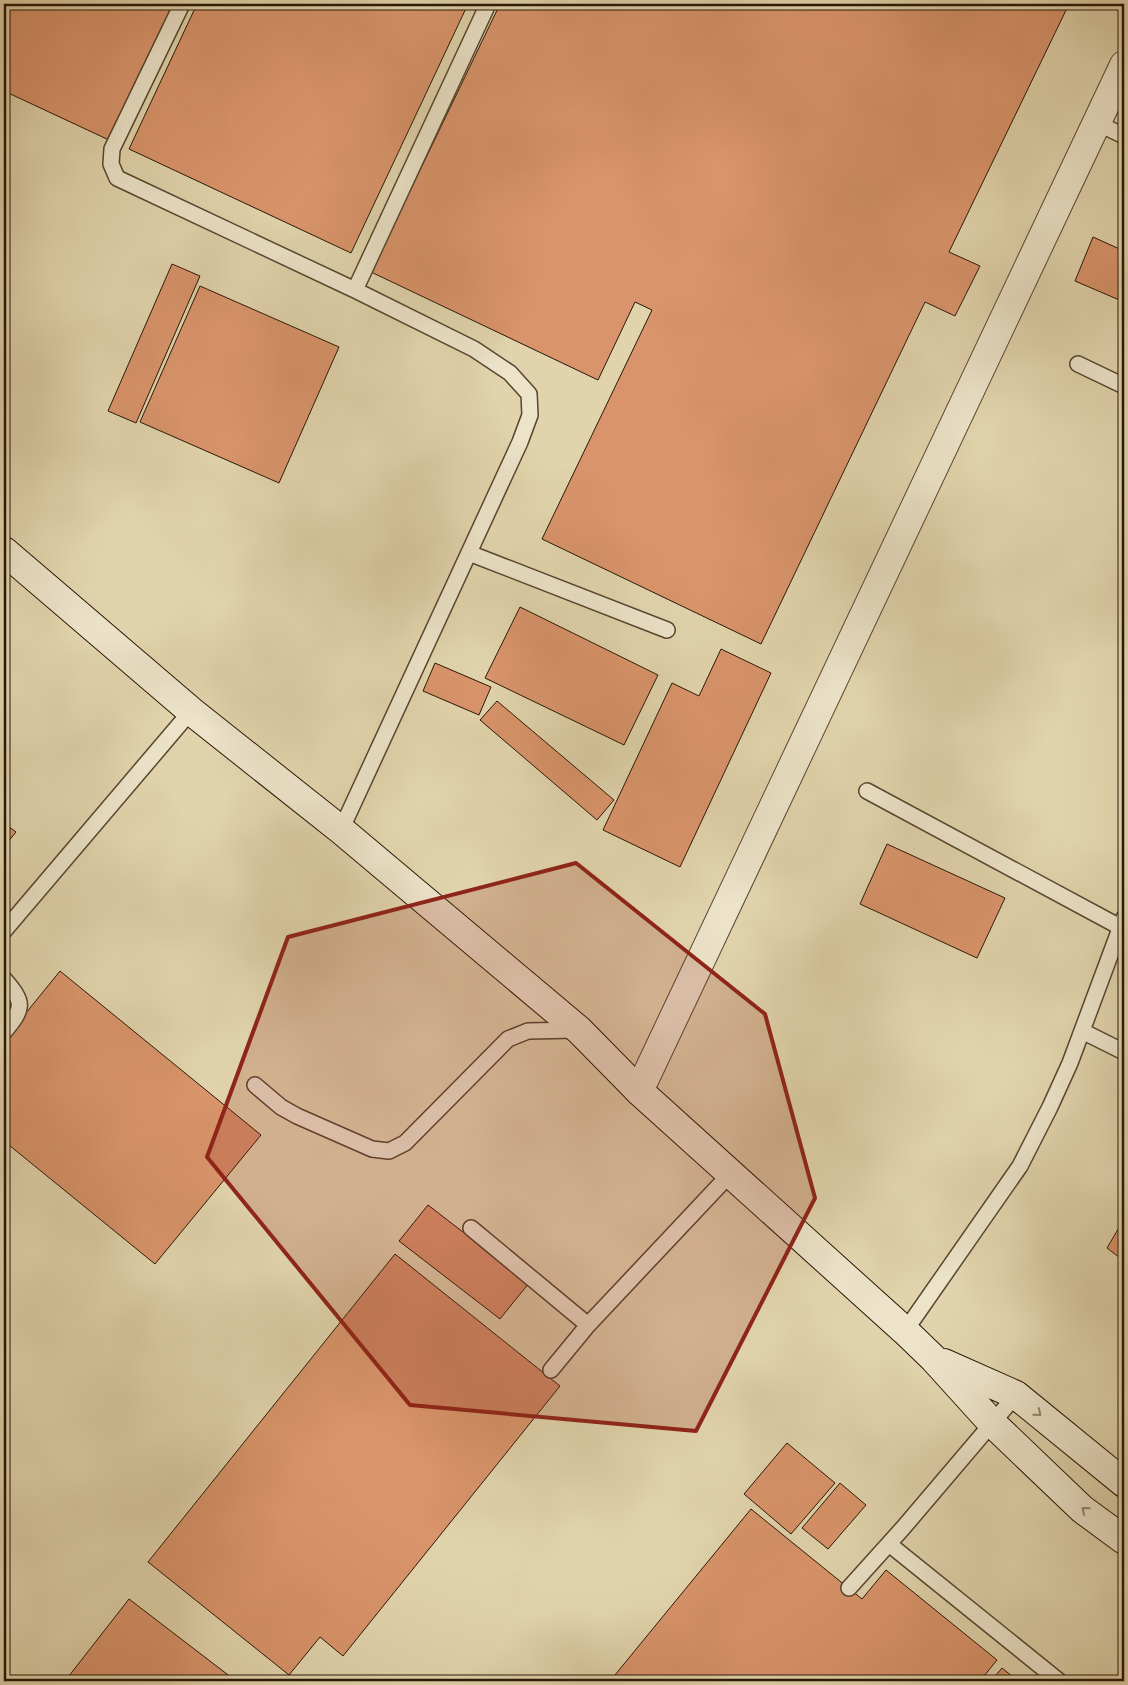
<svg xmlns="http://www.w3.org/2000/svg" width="1128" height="1685" viewBox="0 0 1128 1685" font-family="'Gentium Book Plus',serif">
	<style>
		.building { fill: #d9946b; stroke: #291706 }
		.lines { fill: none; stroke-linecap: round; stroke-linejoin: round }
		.lane-casing { stroke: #574630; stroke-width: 18 }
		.street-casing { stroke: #574630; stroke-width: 30 }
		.secondary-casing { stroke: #291706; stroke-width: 30 }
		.lane { stroke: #ece3c9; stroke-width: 15 }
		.street { stroke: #ece3c9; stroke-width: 28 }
		.secondary { stroke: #ece3c9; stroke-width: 28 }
		.oneway { stroke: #948771 }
		.marked { fill: #8f2418; fill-opacity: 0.2; stroke: #8f2418; stroke-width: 4; stroke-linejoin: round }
	</style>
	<rect width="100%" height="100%" fill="#e1d4ac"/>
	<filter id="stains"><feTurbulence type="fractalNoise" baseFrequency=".004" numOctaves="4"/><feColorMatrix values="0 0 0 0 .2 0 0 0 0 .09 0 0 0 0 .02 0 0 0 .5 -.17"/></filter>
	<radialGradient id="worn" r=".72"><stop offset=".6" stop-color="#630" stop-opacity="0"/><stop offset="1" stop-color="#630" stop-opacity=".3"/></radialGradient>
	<path class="building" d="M 4,4 L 173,4 L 109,140 L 4,91 Z
		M 197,4 L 468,4 L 351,253 L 129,149 Z
		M 500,4 L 1069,4 L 949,252 L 980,266 L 955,316 L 925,302 L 761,644 L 542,539 L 652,310 L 635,302 L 598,380 L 371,272 Z
		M 1093,237 L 1124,251 L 1124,302 L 1075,281 Z
		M 172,264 L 200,276 L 136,423 L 108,411 Z
		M 200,286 L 339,347 L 279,483 L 140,422 Z
		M 520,607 L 658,675 L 624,745 L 485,678 Z
		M 721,649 L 771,673 L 680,867 L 603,830 L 672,683 L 699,696 Z
		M 435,663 L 491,687 L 479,715 L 423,691 Z
		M 497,701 L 614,800 L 597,820 L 480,720 Z
		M 4,823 L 16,832 L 4,847 Z
		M 887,844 L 1005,898 L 977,958 L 860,904 Z
		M 60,971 L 261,1135 L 155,1264 L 4,1141 L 4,1040 Z
		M 428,1205 L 529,1283 L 500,1319 L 399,1241 Z
		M 1124,1219 L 1124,1261 L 1107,1248 Z
		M 395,1254 L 560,1386 L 343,1656 L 320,1637 L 289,1675 L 148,1562 Z
		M 787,1443 L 835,1483 L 791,1534 L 744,1494 Z
		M 840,1483 L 866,1505 L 828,1549 L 802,1528 Z
		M 751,1509 L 862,1599 L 886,1570 L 997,1660 L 980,1681 L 610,1681 Z
		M 129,1599 L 236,1681 L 65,1681 Z
		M 1002,1668 L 1018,1681 L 991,1681 Z"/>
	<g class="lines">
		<g class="lane-casing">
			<path id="lane" d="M 182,4 L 112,149 L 111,164 L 117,178 L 355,290 L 474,349 L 510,373 L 529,394 L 530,415 L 520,442 L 341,830
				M 1097,123 L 1124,136
				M 355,290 L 488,4
				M 1078,364 L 1124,386
				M 469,553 L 667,630
				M 867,791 L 1120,927
				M 4,931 L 191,711
				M 4,979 C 25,1003 24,1008 4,1032
				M 1082,1031 L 1124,1052
				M 255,1085 L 281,1107 L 297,1116 L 372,1149 L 389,1151 L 405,1143 L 508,1039 L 528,1031 L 577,1030
				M 471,1228 L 588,1325
				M 905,1331 L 1020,1166 L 1050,1107 L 1070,1063 L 1124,918
				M 551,1370 L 588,1325 L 731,1173
				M 889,1544 L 1059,1681
				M 849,1588 L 903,1528 L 1016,1395"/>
		</g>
		<g class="street-casing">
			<path id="street" d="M 639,1091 L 1124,65"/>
		</g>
		<g class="secondary-casing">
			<path id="secondary" d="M 4,551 L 191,711 L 341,830 L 579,1030 L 639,1091 L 905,1331 L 934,1359 L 992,1423 L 1082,1509 L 1124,1540
				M 944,1363 L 1016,1395 L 1124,1483"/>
		</g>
		<use href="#lane" class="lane"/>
		<use href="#street" class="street"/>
		<use href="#secondary" class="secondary"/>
	</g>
	<defs><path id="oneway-chevron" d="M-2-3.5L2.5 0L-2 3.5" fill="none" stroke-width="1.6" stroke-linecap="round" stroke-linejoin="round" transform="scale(1.25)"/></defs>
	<g class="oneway">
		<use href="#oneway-chevron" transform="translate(1038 1413) rotate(39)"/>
		<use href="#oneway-chevron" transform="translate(1085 1510) rotate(-141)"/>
	</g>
	<path class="marked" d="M 576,863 L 765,1014 L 815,1198 L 696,1431 L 410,1405 L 207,1157 L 288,937 Z"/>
	<rect width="1128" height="1685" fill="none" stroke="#e1d4ac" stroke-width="20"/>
	<rect x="5" y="5" width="1118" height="1675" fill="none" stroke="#291706" stroke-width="2.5"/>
	<rect x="10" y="10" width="1108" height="1665" fill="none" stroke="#291706"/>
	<rect width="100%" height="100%" filter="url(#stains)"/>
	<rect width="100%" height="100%" fill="url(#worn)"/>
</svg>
